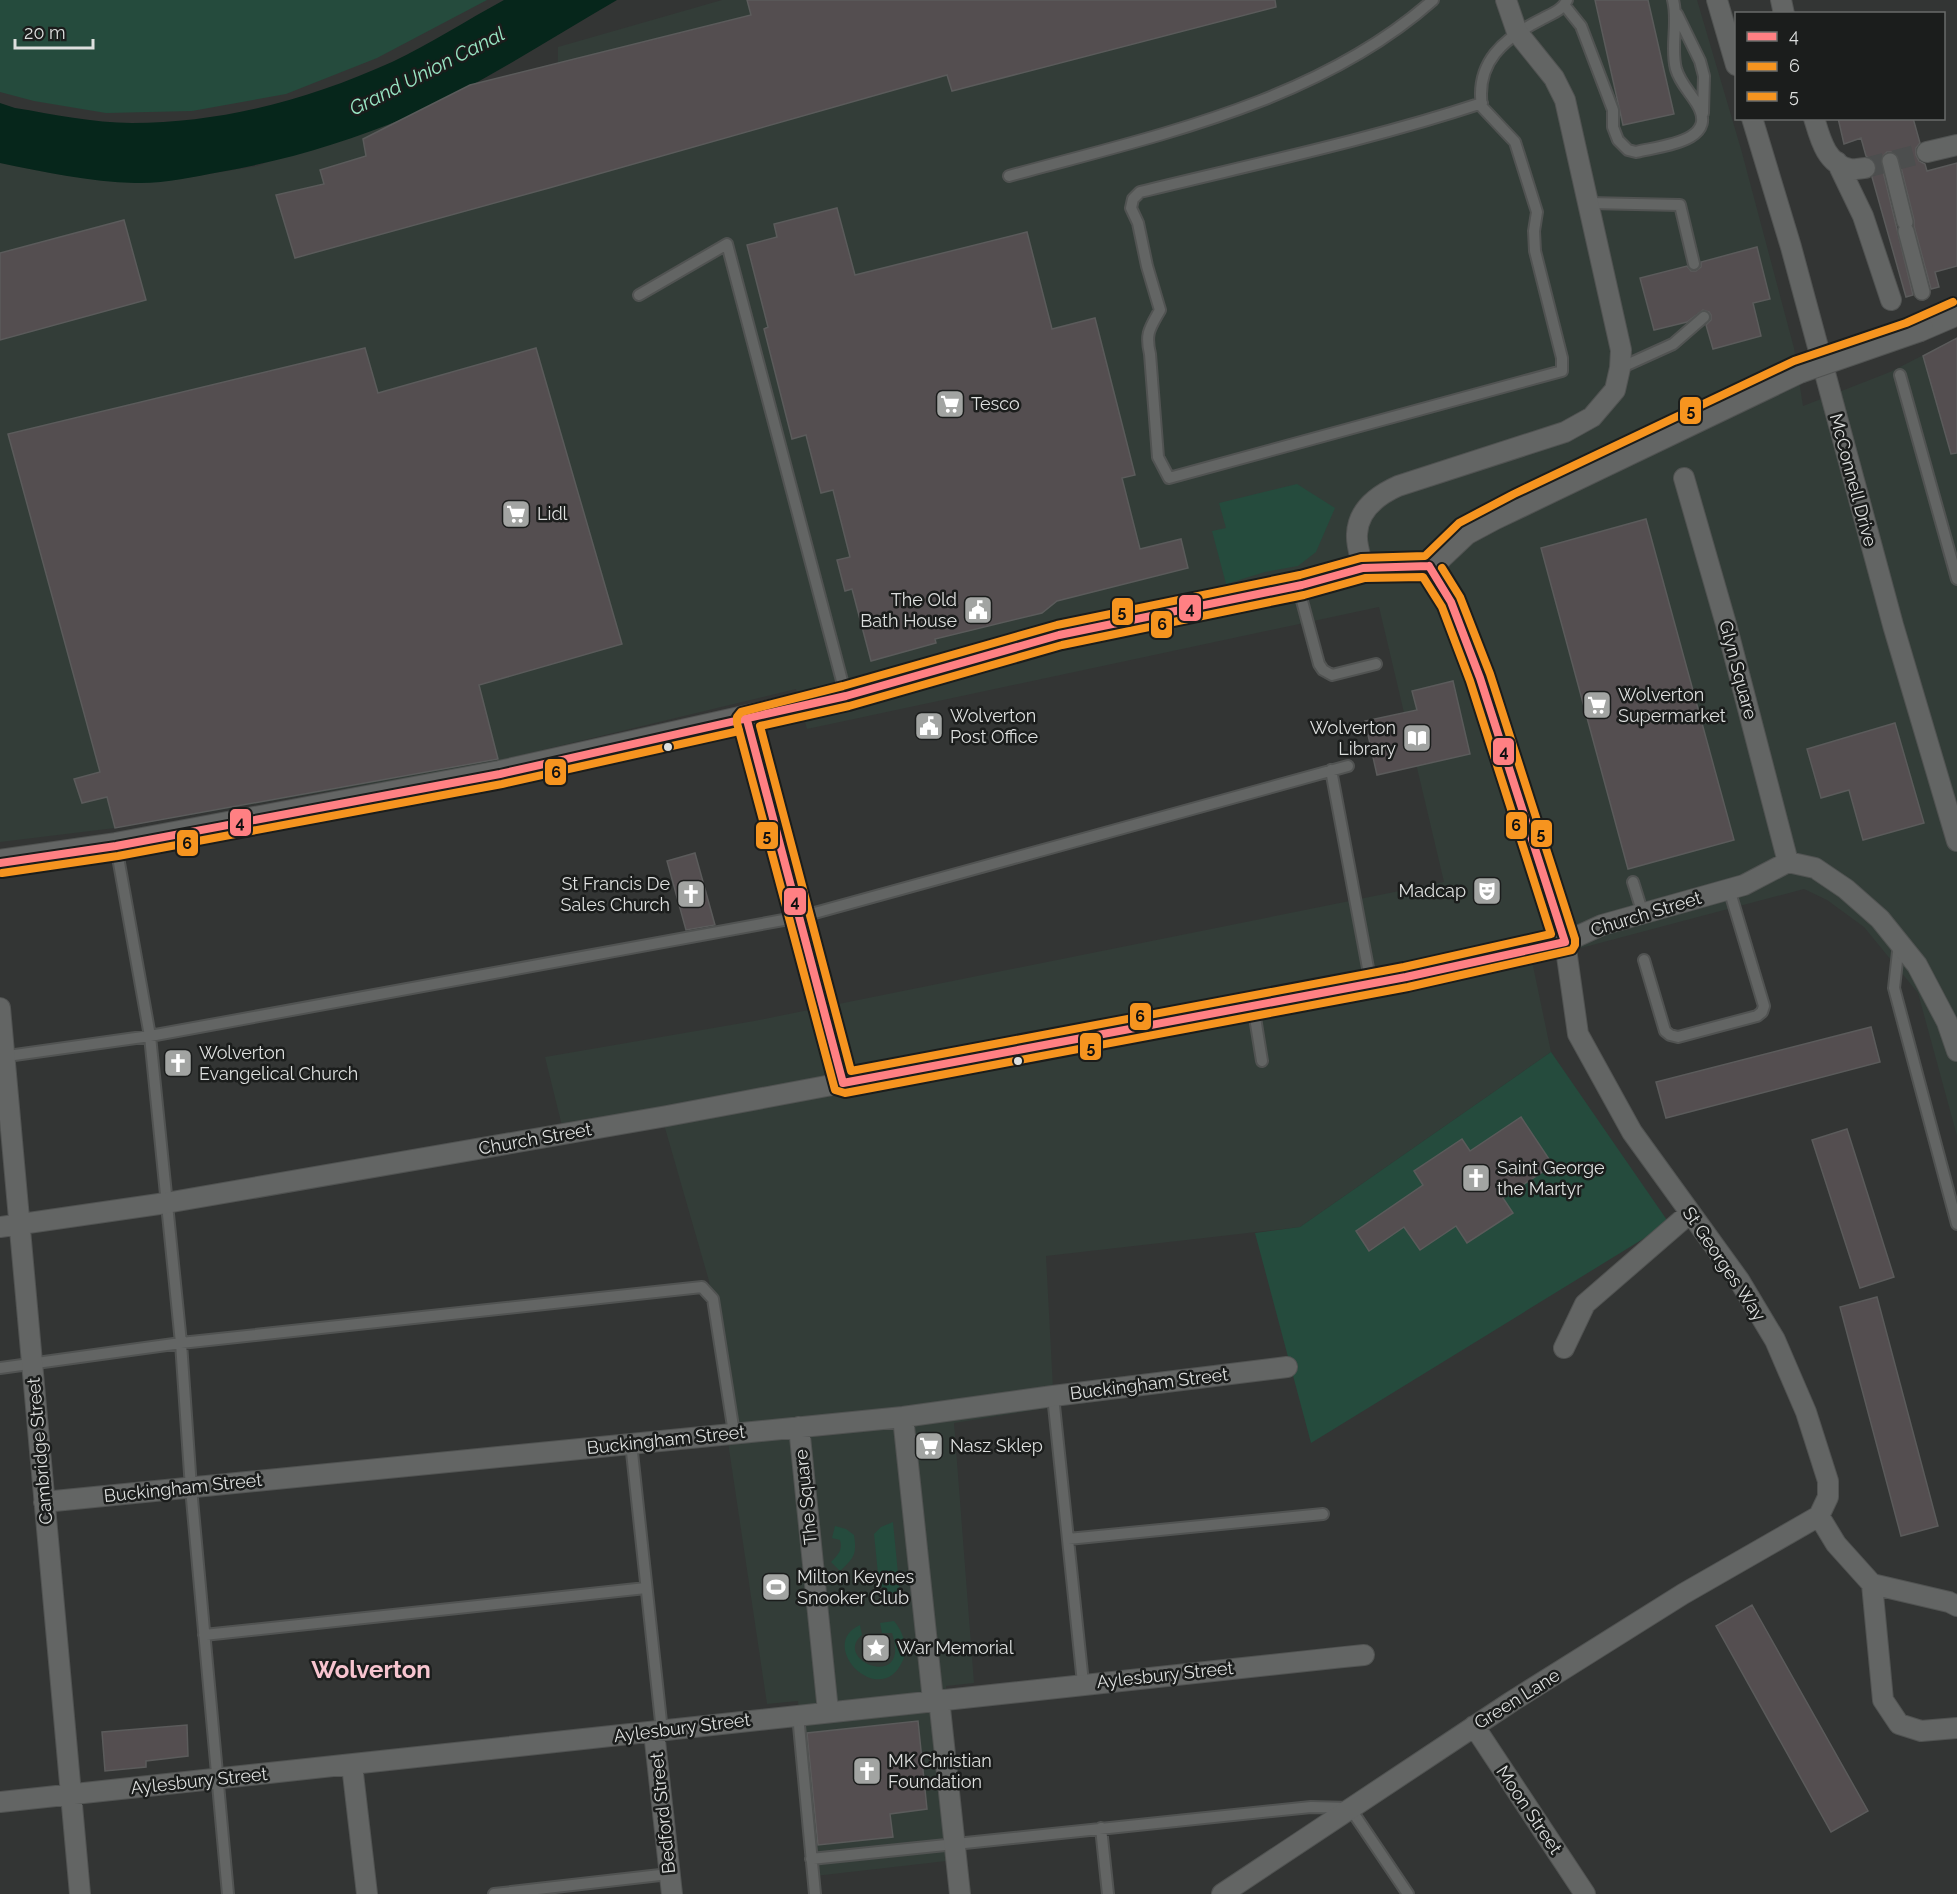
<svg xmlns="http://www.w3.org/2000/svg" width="1957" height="1894" viewBox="0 0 1957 1894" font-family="Raleway,sans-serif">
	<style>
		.built { fill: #333d38 }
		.green { fill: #254b3d }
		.water { fill: #06261b }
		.building { fill: #544e50; stroke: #5b5b5b; stroke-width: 1.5 }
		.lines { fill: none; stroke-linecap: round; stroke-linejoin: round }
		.minor-tunnel { stroke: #4c4e4e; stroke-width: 20; stroke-dasharray: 20 10; stroke-linecap: butt }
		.service-casing { stroke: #515352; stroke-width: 14 }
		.pedestrian-casing { stroke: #515352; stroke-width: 18 }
		.minor-casing { stroke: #515352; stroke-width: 22 }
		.tertiary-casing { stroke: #515352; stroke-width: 28 }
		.service { stroke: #636564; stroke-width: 10 }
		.pedestrian { stroke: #636564; stroke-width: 15 }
		.minor { stroke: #636564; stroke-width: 20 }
		.tertiary { stroke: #636564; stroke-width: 26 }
		.tertiary-bridge-casing { stroke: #515352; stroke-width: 28; stroke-linecap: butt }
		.tertiary-bridge { stroke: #636564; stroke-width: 26 }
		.bus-1-casing { stroke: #1b1d1c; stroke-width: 12 }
		.bus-2-casing { stroke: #1b1d1c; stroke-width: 12 }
		.bus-3-casing { stroke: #1b1d1c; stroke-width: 12 }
		.bus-1 { stroke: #ff8083; stroke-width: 8 }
		.bus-2 { stroke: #f6941f; stroke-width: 8 }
		.bus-3 { stroke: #f6941f; stroke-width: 8 }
		.bus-dot { fill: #dddfde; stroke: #1b1d1c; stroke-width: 2 }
		.labels { text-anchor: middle; stroke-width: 5; stroke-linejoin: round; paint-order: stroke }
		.poi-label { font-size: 18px; fill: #dddfde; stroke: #1b1d1c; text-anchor: start }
		.street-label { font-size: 18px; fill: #dddfde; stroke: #1b1d1c }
		.water-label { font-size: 20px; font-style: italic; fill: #9ae7c5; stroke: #1b1d1c }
		.district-label { font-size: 24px; font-weight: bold; fill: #f7c4cf; stroke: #1b1d1c }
		.line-badge { stroke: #1b1d1c; stroke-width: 2 }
		.pale-badge-label { font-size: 16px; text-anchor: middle; font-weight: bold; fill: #111 }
	</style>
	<rect width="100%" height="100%" fill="#333534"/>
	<path class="built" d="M 722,0 L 1697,0 L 1741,149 L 1794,348 L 1803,406 L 1890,372 L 1957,338 L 1957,1136 L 1918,993 L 1864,927 L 1827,900 L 1804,889 L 1532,961 L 1551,1052 L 1300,1227 L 1046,1256 L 1054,1407 L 954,1423 L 974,1683 L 946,1686 L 964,1859 L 815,1876 L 798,1701 L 767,1704 L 729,1449 L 709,1281 L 659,1107 L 562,1126 L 545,1057 L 754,1021 L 1444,882 L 1379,607 L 807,729 L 796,689 L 480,765 L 115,828 L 0,842 L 0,163 L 56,174 L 135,183 L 191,177 L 257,166 L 470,85 L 558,63 L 558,47 Z"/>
	<path class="green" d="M 0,0 L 487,0 L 377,58 L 286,94 L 192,111 L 106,113 L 34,101 L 0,92 Z
		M 1297,484 L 1335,508 L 1316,552 L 1298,566 L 1265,572 L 1226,584 L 1212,531 L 1226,528 L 1219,503 Z
		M 1551,1052 L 1669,1223 L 1311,1443 L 1255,1233 L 1300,1227 Z
		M 893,1522 L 900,1594 L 888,1592 L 879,1584 L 874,1534 L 881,1527 Z
		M 835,1526 L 846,1529 L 854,1535 C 857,1555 854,1558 840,1571 L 831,1562 C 838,1555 843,1550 840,1540 L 832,1538 Z
		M 894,1621 C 903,1632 908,1646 903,1660 C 881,1712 815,1645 860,1625 L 862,1635 C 831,1661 912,1692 892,1633 L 882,1633 L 880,1623 Z"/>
	<path class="water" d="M 504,0 L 617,0 C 548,40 480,85 407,117 C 348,142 283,161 220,172 C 193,177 163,184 135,183 C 90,182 44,172 0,163 L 0,103 L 15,108 C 53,114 93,123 132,123 C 223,123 310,99 392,62 C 430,44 467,20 504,0 Z"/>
	<path class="building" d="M 747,0 L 1275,0 L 1276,7 L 952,91 L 947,75 L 549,188 L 295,258 L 276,195 L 324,184 L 320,170 L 366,156 L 363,139 L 470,85 L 751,15 Z
		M 1595,0 L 1648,0 L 1674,114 L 1623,125 Z
		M 1838,118 L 1913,118 L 1920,143 L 1916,148 L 1916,155 L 1919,161 L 1925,164 L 1927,171 L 1957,163 L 1957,266 L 1935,272 L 1939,287 L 1931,289 L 1914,226 L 1914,220 L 1899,159 L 1893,152 L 1887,152 L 1881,158 L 1881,163 L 1913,295 L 1906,297 L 1872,177 L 1877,168 L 1875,162 L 1866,156 L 1861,138 L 1844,144 Z
		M 837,208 L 855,275 L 1027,232 L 1052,329 L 1095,318 L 1135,475 L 1122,478 L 1140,549 L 1181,539 L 1188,568 L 1057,601 L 1042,613 L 935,639 L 936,643 L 871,661 L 852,589 L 845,591 L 837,560 L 850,557 L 833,490 L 821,493 L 806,435 L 792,439 L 764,329 L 768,327 L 747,245 L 777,237 L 774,224 Z
		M 124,220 L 146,300 L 0,340 L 0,253 Z
		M 1757,247 L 1770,299 L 1753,303 L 1761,336 L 1713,349 L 1706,325 L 1711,320 L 1711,315 L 1709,312 L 1703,310 L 1687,322 L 1654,330 L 1640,278 L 1687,266 L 1691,271 L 1696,271 L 1701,267 L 1701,262 Z
		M 1957,338 L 1957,453 L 1951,454 L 1923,356 Z
		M 365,348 L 378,393 L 536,348 L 622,644 L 479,685 L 498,759 L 115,828 L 107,797 L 82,803 L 74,779 L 100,772 L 8,434 Z
		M 1646,519 L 1734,840 L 1628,869 L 1541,548 Z
		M 1453,681 L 1470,754 L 1377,775 L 1365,721 L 1417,710 L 1412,691 Z
		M 1895,723 L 1924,823 L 1863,840 L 1849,790 L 1821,798 L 1807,749 Z
		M 695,853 L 715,925 L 686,930 L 667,861 Z
		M 1871,1027 L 1880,1062 L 1666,1118 L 1656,1082 Z
		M 1521,1117 L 1553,1165 L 1503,1198 L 1513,1213 L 1467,1243 L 1456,1226 L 1420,1250 L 1404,1227 L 1369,1251 L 1356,1231 L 1423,1185 L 1414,1171 L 1462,1139 L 1470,1151 Z
		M 1847,1129 L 1894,1277 L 1860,1288 L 1812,1140 Z
		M 1877,1297 L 1938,1526 L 1901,1536 L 1840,1307 Z
		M 1752,1605 L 1868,1811 L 1831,1832 L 1716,1626 Z
		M 918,1721 L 927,1809 L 890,1814 L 893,1837 L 818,1845 L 807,1733 Z
		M 187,1725 L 188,1756 L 146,1761 L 146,1767 L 105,1771 L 102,1732 Z"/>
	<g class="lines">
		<path class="minor-tunnel" d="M 1865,168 L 1927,152"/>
		<g class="service-casing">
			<path id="service" d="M 1565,6 L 1581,26 L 1613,110 L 1613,127 L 1618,140 L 1628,150 L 1636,152 C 1660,146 1720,142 1697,104 C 1690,92 1680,83 1676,69 C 1670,46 1679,23 1673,0
				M 1677,14 L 1700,61 L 1704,76 L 1703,113
				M 1482,103 C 1370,140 1254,164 1140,192 L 1133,199 L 1131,208 L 1138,223 L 1147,266 L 1160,310 C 1150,328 1145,333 1150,354 L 1158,457 L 1169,478 L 1562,371 L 1562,358 L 1535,251 L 1534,231 L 1537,212 L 1515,142 L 1482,107 C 1475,62 1504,38 1542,19 C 1551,14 1563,10 1567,0
				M 1009,176 C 1154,136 1317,103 1433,0
				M 1589,203 L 1680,205 L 1694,264
				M 639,295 L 727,244 L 846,696
				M 1620,368 L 1673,344 L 1704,317
				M 1900,375 L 1957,579
				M 1298,586 L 1319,664 L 1323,670 L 1332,675 L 1376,664
				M 1331,770 L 1371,984
				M 116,846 L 150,1036 L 181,1343 L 191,1488 L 228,1894
				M 1633,882 L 1643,914
				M 1899,943 L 1894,988 L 1957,1224
				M 1644,960 L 1665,1031 L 1670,1035 L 1678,1037 L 1757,1016 L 1762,1012 L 1764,1006 L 1729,889
				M 1253,1005 L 1262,1061
				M 0,1057 L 150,1036 L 800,917 L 1348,766
				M 0,1368 L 181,1343 L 702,1287 L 713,1299 L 734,1433
				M 1053,1396 L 1083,1683
				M 631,1443 L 662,1731
				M 1068,1539 L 1323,1514
				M 204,1635 L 646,1588
				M 798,1715 L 815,1894
				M 1101,1828 L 1108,1894
				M 811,1859 L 1311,1807 L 1350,1808 L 1408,1894
				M 494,1894 L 669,1874"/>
		</g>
		<g class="pedestrian-casing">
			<path id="pedestrian" d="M 1890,161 L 1905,222
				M 1906,231 L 1922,292"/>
		</g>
		<g class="minor-casing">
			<path id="minor" d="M 1717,0 L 1736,65
				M 1781,0 L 1784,14
				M 1752,118 L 1791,247 L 1893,625 L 1957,841
				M 1814,118 C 1820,138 1826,164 1850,169 C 1854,170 1861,168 1865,168
				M 1927,152 L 1957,145
				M 1837,162 L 1863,216 L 1891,300
				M 1684,478 L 1726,624 L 1788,862
				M 1429,566 L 1451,602 L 1480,678 L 1565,942 L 1578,1034 L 1632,1132 L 1739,1280 L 1775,1340 L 1806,1412 L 1828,1481 L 1828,1497 L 1819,1516
				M 1363,568 C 1361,557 1356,545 1357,534 C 1358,510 1378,495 1398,486 L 1565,432 L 1592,417 L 1615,390 L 1620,368 L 1621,350 L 1565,100 L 1554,78 L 1517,32 L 1506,0
				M 747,720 L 843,1083
				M 0,1008 L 80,1894
				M 0,1227 L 166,1203 L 667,1116 L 1406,977 L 1565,942 L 1602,925 L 1744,885 L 1788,862 L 1815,868 L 1846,889 L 1880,919 L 1917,965 L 1947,1022 L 1957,1051
				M 1564,1348 L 1585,1304 L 1690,1213
				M 903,1417 L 933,1700
				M 799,1427 L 828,1711
				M 44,1502 L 903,1417 L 1053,1396 L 1287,1367
				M 1819,1516 L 1836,1544 L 1872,1584 L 1883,1700 L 1899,1724 L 1921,1731 L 1957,1728
				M 1872,1584 L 1949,1602 L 1957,1606
				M 939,1699 L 960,1894
				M 1474,1726 L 1585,1894
				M 654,1732 L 672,1894
				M 352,1765 L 367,1894
				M 0,1802 C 455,1755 909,1700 1364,1655
				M 1222,1894 L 1511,1702 L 1683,1594 L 1819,1516"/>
		</g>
		<g class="tertiary-casing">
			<path id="tertiary" d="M 1920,328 L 1957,312
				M 0,863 L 116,846 L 500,774 L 846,696 L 1059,635 L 1302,585 L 1363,568 L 1429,566 L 1465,532 L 1493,517 L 1799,370"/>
		</g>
		<use href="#service" class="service"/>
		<use href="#pedestrian" class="pedestrian"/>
		<use href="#minor" class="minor"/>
		<use href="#tertiary" class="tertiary"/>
		<g class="tertiary-bridge-casing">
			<path id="tertiary-bridge" d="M 1799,370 L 1920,328"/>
		</g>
		<use href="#tertiary-bridge" class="tertiary-bridge"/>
		<g class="bus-1-casing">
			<path id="bus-1" d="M 1429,566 L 1451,602 L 1480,678 L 1565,942
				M 747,720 L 843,1083
				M 0,863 L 116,846 L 500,774 L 846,696 L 1059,635 L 1302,585 L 1363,568 L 1429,566
				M 843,1083 L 1406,977 L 1565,942"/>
		</g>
		<g class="bus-2-casing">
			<path id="bus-2" d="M 1423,577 L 1442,607 L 1470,681 L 1551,934 L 1404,967 L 851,1071 L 760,726 L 849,706 L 1062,645 L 1304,595 L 1365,578 Z
				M 2,873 L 118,856 L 502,784 L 739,731"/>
		</g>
		<g class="bus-3-casing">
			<path id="bus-3" d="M 1442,568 L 1460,597 L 1490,674 L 1575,939 L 1575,945 L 1572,950 L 1408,987 L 845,1093 L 835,1090 L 737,723 L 737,717 L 741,712 L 843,686 L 1057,625 L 1300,575 L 1361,558 L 1425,556 L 1459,523 L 1514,494 L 1794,361 L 1906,323 L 1953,302"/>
		</g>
		<use href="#bus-1" class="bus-1"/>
		<use href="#bus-2" class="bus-2"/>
		<use href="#bus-3" class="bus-3"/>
	</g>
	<defs>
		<g id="supermarket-square" transform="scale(1.5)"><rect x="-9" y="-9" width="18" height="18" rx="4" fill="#a2a4a2" stroke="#1b1d1c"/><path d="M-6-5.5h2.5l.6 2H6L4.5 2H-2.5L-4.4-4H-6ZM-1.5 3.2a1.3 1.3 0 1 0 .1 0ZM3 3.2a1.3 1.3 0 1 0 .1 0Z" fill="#fff"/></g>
		<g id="civic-square" transform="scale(1.5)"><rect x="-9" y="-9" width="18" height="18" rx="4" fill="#a2a4a2" stroke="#1b1d1c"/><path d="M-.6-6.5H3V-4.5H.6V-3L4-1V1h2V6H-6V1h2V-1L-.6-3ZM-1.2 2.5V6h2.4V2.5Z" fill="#fff"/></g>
		<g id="library-square" transform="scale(1.5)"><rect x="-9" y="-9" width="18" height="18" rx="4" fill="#a2a4a2" stroke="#1b1d1c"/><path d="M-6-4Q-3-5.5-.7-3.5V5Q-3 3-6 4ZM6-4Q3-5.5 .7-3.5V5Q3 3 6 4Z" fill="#fff"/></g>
		<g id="theatre-square" transform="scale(1.5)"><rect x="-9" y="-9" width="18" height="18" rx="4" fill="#a2a4a2" stroke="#1b1d1c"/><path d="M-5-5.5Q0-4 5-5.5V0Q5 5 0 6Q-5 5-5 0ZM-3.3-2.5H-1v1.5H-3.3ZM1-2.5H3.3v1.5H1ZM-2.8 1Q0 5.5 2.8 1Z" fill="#fff"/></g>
		<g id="church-square" transform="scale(1.5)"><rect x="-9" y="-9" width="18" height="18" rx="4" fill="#a2a4a2" stroke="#1b1d1c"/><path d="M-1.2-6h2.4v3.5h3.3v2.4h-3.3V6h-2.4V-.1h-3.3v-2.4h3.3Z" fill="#fff"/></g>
		<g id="stadium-square" transform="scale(1.5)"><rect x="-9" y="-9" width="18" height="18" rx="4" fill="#a2a4a2" stroke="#1b1d1c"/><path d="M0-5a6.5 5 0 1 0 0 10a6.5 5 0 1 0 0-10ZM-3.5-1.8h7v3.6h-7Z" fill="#fff"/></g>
		<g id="sight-square" transform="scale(1.5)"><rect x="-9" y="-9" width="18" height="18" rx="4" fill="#a2a4a2" stroke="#1b1d1c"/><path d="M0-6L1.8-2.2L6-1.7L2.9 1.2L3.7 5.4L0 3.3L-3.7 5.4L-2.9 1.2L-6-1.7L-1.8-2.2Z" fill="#fff"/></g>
	</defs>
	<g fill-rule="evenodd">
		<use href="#supermarket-square" x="950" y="404"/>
		<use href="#supermarket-square" x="516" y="514"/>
		<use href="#civic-square" x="978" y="610"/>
		<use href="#supermarket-square" x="1597" y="705"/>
		<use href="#civic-square" x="929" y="726"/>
		<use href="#library-square" x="1417" y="738"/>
		<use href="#theatre-square" x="1487" y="891"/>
		<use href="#church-square" x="691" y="894"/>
		<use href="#church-square" x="178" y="1063"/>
		<use href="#church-square" x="1476" y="1178"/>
		<use href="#supermarket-square" x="929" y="1446"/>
		<use href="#stadium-square" x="776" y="1587"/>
		<use href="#sight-square" x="876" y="1648"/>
		<use href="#church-square" x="867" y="1771"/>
	</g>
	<g class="bus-dot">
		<circle cx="668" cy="747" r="5"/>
		<circle cx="1018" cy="1061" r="5"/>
	</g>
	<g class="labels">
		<g class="poi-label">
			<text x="971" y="410">Tesco</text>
			<text x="537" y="520">Lidl</text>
			<text x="957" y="606" text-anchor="end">The Old<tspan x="957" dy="21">Bath House</tspan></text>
			<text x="1618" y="701">Wolverton<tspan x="1618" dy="21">Supermarket</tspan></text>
			<text x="950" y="722">Wolverton<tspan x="950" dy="21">Post Office</tspan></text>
			<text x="1396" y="734" text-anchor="end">Wolverton<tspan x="1396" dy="21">Library</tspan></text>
			<text x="670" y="890" text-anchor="end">St Francis De<tspan x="670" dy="21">Sales Church</tspan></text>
			<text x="1466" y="897" text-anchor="end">Madcap</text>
			<text x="199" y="1059">Wolverton<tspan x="199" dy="21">Evangelical Church</tspan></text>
			<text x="1497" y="1174">Saint George<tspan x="1497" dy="21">the Martyr</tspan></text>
			<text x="950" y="1452">Nasz Sklep</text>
			<text x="797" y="1583">Milton Keynes<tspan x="797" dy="21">Snooker Club</tspan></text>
			<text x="897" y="1654">War Memorial</text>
			<text x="888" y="1767">MK Christian<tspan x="888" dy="21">Foundation</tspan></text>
		</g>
		<g class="street-label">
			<text transform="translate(1853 480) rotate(75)" y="6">McConnell Drive</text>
			<text transform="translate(1738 670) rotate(75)" y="6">Glyn Square</text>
			<text transform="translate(1646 914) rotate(-17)" y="6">Church Street</text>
			<text transform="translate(535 1139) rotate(-10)" y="6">Church Street</text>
			<text transform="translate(1724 1264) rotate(56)" y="6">St Georges Way</text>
			<text transform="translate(1149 1384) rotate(-7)" y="6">Buckingham Street</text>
			<text transform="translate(666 1440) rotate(-6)" y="6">Buckingham Street</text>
			<text transform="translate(40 1451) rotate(-95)" y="6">Cambridge Street</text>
			<text transform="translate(183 1488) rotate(-6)" y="6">Buckingham Street</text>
			<text transform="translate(806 1497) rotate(-96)" y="6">The Square</text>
			<text transform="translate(1165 1675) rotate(-6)" y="6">Aylesbury Street</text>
			<text transform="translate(1517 1699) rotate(-32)" y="6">Green Lane</text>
			<text transform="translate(682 1728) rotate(-7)" y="6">Aylesbury Street</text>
			<text transform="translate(199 1781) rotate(-6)" y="6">Aylesbury Street</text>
			<text transform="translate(1529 1810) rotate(56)" y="6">Moon Street</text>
			<text transform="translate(663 1813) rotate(-96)" y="6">Bedford Street</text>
		</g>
		<g class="water-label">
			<text transform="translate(427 71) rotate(-27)" y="7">Grand Union Canal</text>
		</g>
		<g class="district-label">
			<text x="371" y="1678">Wolverton</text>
		</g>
	</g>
	<g class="line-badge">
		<rect x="1679" y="396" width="23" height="29" rx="6" fill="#f6941f"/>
		<rect x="1178" y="594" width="24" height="28" rx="6" fill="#ff8083"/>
		<rect x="1111" y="597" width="23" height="29" rx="6" fill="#f6941f"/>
		<rect x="1150" y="610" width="23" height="29" rx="6" fill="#f6941f"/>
		<rect x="1492" y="737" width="23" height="29" rx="6" fill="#ff8083"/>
		<rect x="544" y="758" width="23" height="28" rx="6" fill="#f6941f"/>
		<rect x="229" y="808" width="23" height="29" rx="6" fill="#ff8083"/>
		<rect x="1505" y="811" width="23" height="29" rx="6" fill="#f6941f"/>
		<rect x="1530" y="819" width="23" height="29" rx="6" fill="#f6941f"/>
		<rect x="755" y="821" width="24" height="29" rx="6" fill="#f6941f"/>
		<rect x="176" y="829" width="23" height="28" rx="6" fill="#f6941f"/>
		<rect x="783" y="887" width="24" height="29" rx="6" fill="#ff8083"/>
		<rect x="1129" y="1002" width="23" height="29" rx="6" fill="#f6941f"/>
		<rect x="1079" y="1032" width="23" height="29" rx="6" fill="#f6941f"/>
	</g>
	<g class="pale-badge-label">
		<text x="1691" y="416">5</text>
		<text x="1190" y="614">4</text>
		<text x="1122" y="617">5</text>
		<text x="1162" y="630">6</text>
		<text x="1504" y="757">4</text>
		<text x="556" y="778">6</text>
		<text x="240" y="828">4</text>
		<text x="1516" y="831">6</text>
		<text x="1541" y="839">5</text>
		<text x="767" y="841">5</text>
		<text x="187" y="849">6</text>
		<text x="795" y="907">4</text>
		<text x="1140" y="1022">6</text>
		<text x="1091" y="1053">5</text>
	</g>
	<rect x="1735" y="12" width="210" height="108" fill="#1b1d1c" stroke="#696b6a" stroke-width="1.5"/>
	<rect x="1747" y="32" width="30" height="9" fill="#ff8083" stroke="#696b6a" stroke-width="1.5"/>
	<text x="1789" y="42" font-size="18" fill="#dddfde">4</text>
	<rect x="1747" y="62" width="30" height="9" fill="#f6941f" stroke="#696b6a" stroke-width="1.5"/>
	<text x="1789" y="72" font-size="18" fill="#dddfde">6</text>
	<rect x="1747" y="92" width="30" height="9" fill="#f6941f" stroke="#696b6a" stroke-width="1.5"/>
	<text x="1789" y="102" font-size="18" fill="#dddfde">5</text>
	<path d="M15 39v9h78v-9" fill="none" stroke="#dddfde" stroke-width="3"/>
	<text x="24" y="39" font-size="18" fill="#dddfde" stroke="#1b1d1c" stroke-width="4.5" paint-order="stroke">20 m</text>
</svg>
